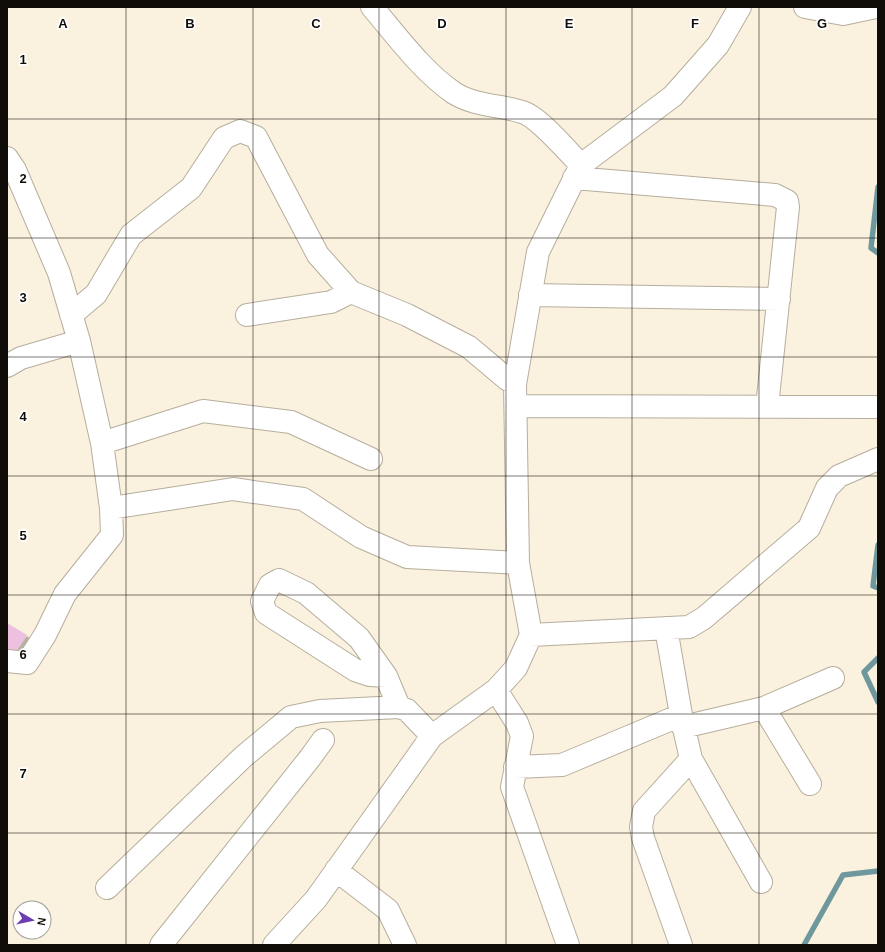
<svg xmlns="http://www.w3.org/2000/svg" width="885" height="952" viewBox="0 0 885 952" font-family="Arial,sans-serif">
	<style>
		.lines { fill: none; stroke-linecap: round; stroke-linejoin: round }
		.stream { stroke: #6e989e; stroke-width: 5.5 }
		.building { fill: #ecc0de; filter: url(#shadow) }
		.minor-casing { stroke: #b6ae9d; stroke-width: 24 }
		.minor { stroke: #fff; stroke-width: 22 }
		.grid { fill: none; stroke: #100d08; stroke-width: 1; stroke-opacity: 0.55 }
		.grid-label { font-size: 13px; text-anchor: middle; font-weight: bold; fill: #100d08; stroke: #fff; stroke-width: 3.5; stroke-linejoin: round; paint-order: stroke }
	</style>
	<defs>
		<filter id="shadow"><feDropShadow dx="3.5" dy="3.5" stdDeviation="0" flood-color="#0004"/></filter>
	</defs>
	<rect width="100%" height="100%" fill="#faf1de"/>
	<g class="lines">
		<path class="stream" d="M 878,187 L 871,248 L 878,253
			M 878,545 L 873,586 L 878,588
			M 878,658 L 864,672 L 878,702
			M 804,945 L 843,875 L 878,871"/>
	</g>
	<path class="building" d="M 7,623 L 27,635 L 11,659 L 7,657 Z"/>
	<g class="lines">
		<g class="minor-casing">
			<path id="minor" d="M 372,7 C 397,36 422,71 454,93 C 475,106 500,105 522,112 C 538,116 568,152 581,165
				M 805,7 L 843,14 L 876,7
				M 7,158 L 15,170 L 59,273 L 79,341 L 102,443 L 111,508 L 112,535 L 65,594 L 45,635 L 27,663 L 7,661
				M 574,178 L 775,195 L 787,201 L 788,207 L 767,407
				M 530,295 L 779,299
				M 71,315 L 96,294 L 131,235 L 191,188 L 224,138 L 240,131 L 256,137 L 318,255 L 351,292 L 407,315 L 469,347 L 507,379 L 515,384
				M 247,315 L 331,302 L 351,292
				M 7,366 L 21,358 L 79,341
				M 516,406 L 878,407
				M 102,443 L 203,411 L 291,422 L 371,459
				M 111,508 L 233,489 L 303,499 L 361,537 L 407,557 L 518,563
				M 666,628 L 681,715 L 691,759 L 761,882
				M 531,635 L 689,627 L 704,618 L 809,528 L 827,488 L 839,476 L 878,459
				M 386,676 L 370,675 L 355,670 L 266,613 L 262,601 L 270,585 L 279,580 L 306,593 L 359,638 L 386,676 L 399,707
				M 496,690 L 517,723 L 522,736 L 512,787 L 568,945
				M 764,708 L 810,784
				M 683,727 L 764,708 L 833,678
				M 515,767 L 562,765 L 681,715
				M 336,870 L 388,910 L 405,945
				M 107,888 L 243,757 L 291,717 L 320,711 L 399,707 L 407,710 L 432,736
				M 161,945 L 310,758 L 323,740
				M 274,945 L 316,899 L 432,736 L 496,690 L 516,668 L 531,635 L 518,563 L 515,384 L 538,252 L 581,165 L 673,96 L 718,45 L 740,7
				M 681,945 L 643,838 L 641,827 L 644,811 L 691,759"/>
		</g>
		<use href="#minor" class="minor"/>
	</g>
	<path class="grid" d="M 126,7 L 126,945M 253,7 L 253,945M 379,7 L 379,945M 506,7 L 506,945M 632,7 L 632,945M 759,7 L 759,945M 7,119 L 878,119M 7,238 L 878,238M 7,357 L 878,357M 7,476 L 878,476M 7,595 L 878,595M 7,714 L 878,714M 7,833 L 878,833"/>
	<g class="grid-label">
		<text x="63" y="28">A</text>
		<text x="190" y="28">B</text>
		<text x="316" y="28">C</text>
		<text x="442" y="28">D</text>
		<text x="569" y="28">E</text>
		<text x="695" y="28">F</text>
		<text x="822" y="28">G</text>
		<text x="23" y="64">1</text>
		<text x="23" y="183">2</text>
		<text x="23" y="302">3</text>
		<text x="23" y="421">4</text>
		<text x="23" y="540">5</text>
		<text x="23" y="659">6</text>
		<text x="23" y="778">7</text>
	</g>
	<rect width="885" height="952" fill="none" stroke="#100d08" stroke-width="16"/>
	<g transform="translate(32 920) rotate(99)"><circle r="19" fill="#ffffff" stroke="#9f9e9c"/>
	<path d="M0-3L7 15L0 10L-7 15Z" fill="#6d3cb3"/>
	<text y="-6" font-size="11" font-weight="bold" text-anchor="middle" fill="#100d08">N</text>
	</g>
</svg>
